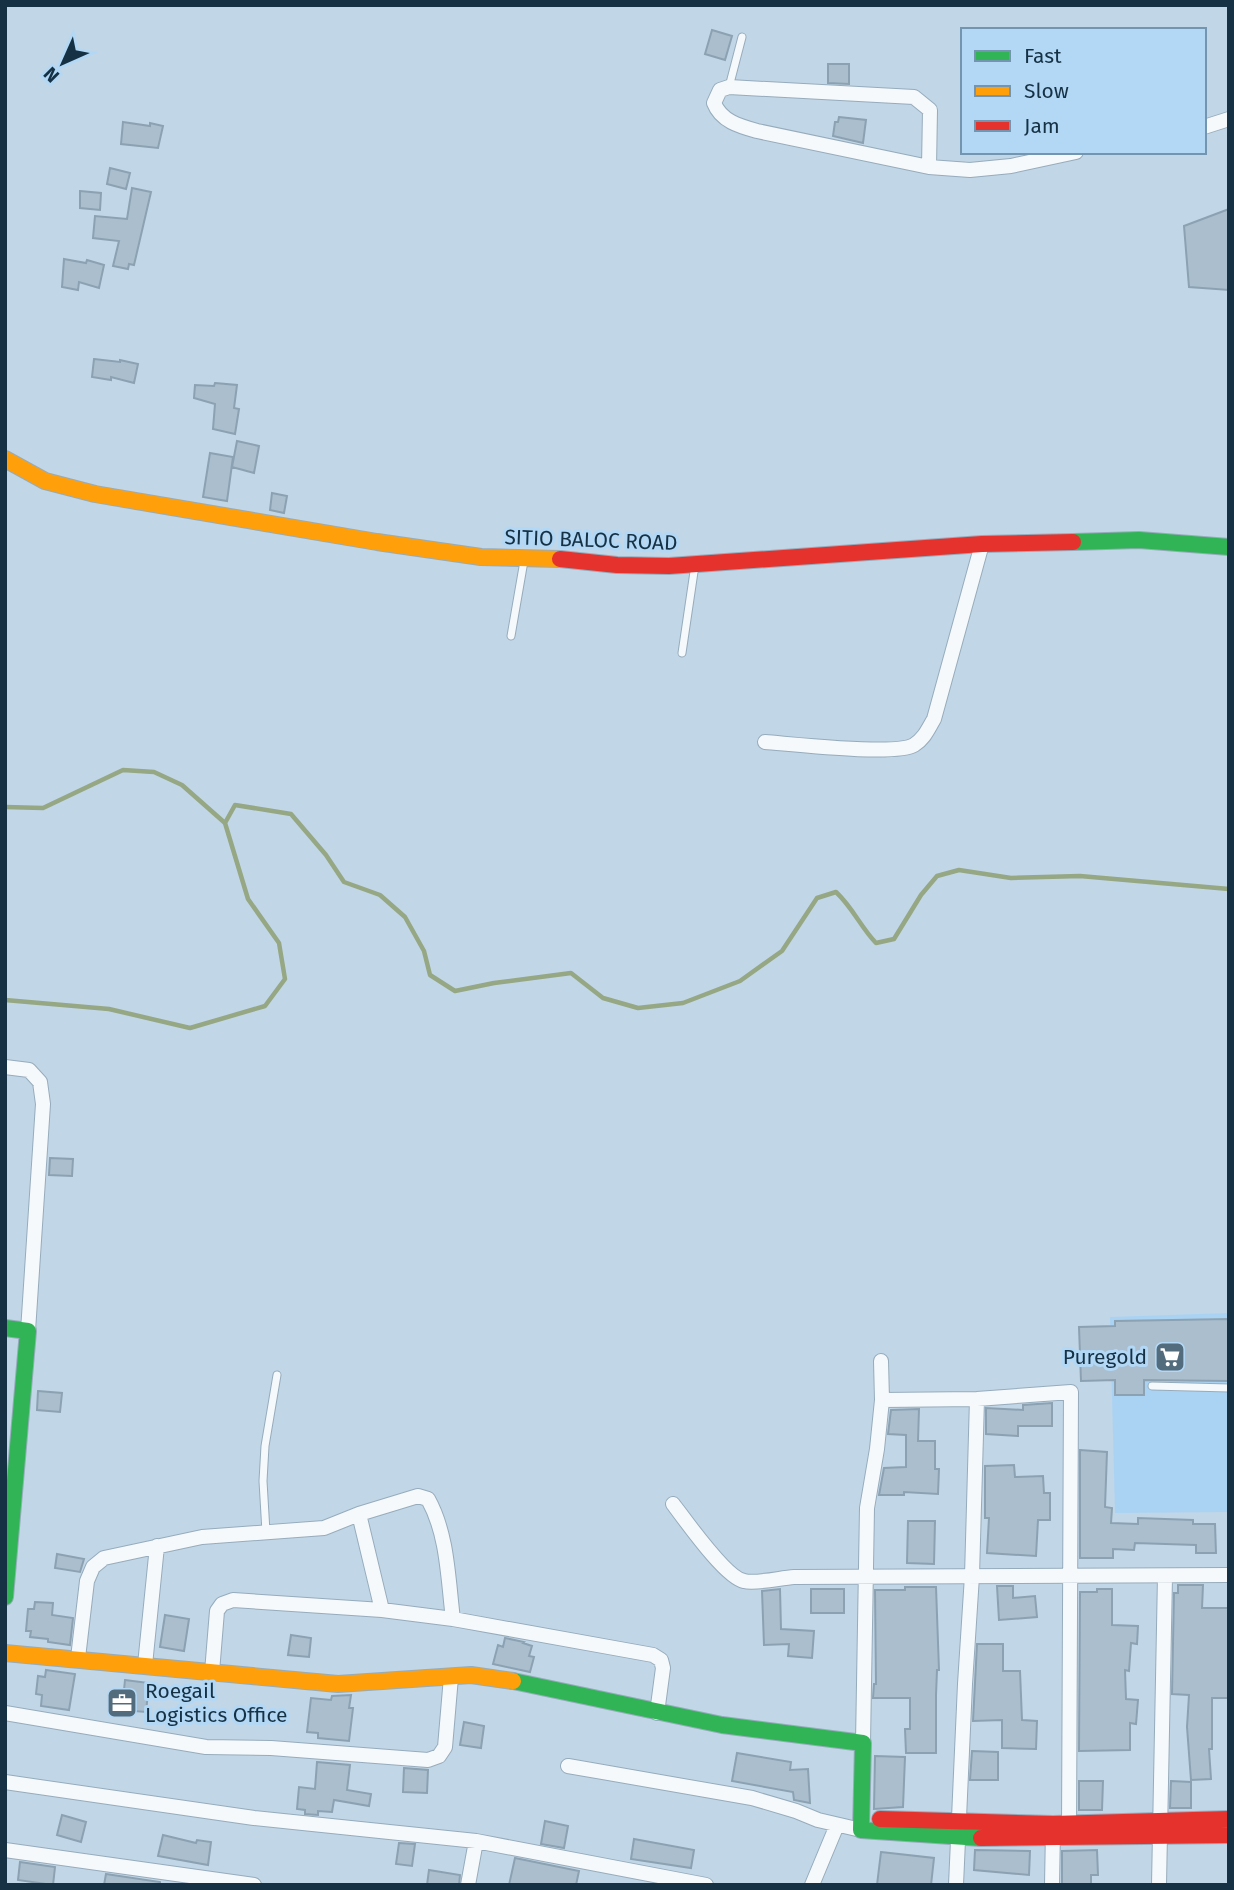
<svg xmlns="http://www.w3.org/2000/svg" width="1234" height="1890" viewBox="0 0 1234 1890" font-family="'Fira Sans',sans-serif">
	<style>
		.built { fill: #aad3f3 }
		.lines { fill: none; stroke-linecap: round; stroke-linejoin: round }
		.stream { stroke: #95a783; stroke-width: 4.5 }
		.building { fill: #aabece; stroke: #8ca2b2; stroke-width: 2 }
		.lane-casing { stroke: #96acbc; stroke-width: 9 }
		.street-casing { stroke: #96acbc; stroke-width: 16 }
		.fast-casing { stroke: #96acbc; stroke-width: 18 }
		.slow-casing { stroke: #96acbc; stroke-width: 18 }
		.jam-casing { stroke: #96acbc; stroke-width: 18 }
		.lane { stroke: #f6f9fb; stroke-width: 7 }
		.street { stroke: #f6f9fb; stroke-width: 14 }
		.fast { stroke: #30b455; stroke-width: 16 }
		.slow { stroke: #ff9f0a; stroke-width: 16 }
		.jam { stroke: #e5322d; stroke-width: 16 }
		.labels { text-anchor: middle; stroke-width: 6; stroke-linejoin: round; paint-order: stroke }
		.street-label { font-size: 21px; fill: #163144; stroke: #b2d8f6 }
		.poi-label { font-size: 21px; fill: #163144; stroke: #b2d8f6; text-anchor: end }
	</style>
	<rect width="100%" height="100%" fill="#c1d6e7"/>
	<path class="built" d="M 1229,1313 L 1229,1512 L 1115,1513 L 1110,1317 Z"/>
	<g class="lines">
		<path class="stream" d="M 5,807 L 43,808 L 123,770 L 154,772 L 182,785 L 225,823 L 248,899 L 279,943 L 285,979 L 265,1006 L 190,1028 L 109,1009 L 5,1000
			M 225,823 L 235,805 L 291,814 L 326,855 L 344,882 L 380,895 L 405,917 L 424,951 L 430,975 L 455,991 L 494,983 L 571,973 L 603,998 L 638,1008 L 683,1003 L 740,981 L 782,951 L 817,898 L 836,892 C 853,908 860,926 876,943 L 894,939 L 921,895 L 937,876 L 959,870 L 1011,878 L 1080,876 L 1229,889"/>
	</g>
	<path class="building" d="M 712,30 L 732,36 L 725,60 L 705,54 Z
		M 828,64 L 849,64 L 849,84 L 828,83 Z
		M 839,117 L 866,120 L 863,143 L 833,136 L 835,122 L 838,122 Z
		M 123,122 L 150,126 L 150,123 L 163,126 L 158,148 L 121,144 Z
		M 110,168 L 130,173 L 126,189 L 107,184 Z
		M 132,188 L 151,192 L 134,265 L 129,264 L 128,269 L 113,266 L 119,241 L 93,238 L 95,216 L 127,219 Z
		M 80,191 L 101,193 L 100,210 L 80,208 Z
		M 1229,209 L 1229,290 L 1189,287 L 1184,226 Z
		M 64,259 L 86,263 L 87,260 L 104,265 L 99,288 L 79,282 L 78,290 L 62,287 Z
		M 94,359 L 120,362 L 120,360 L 138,364 L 134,383 L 111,377 L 111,380 L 92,377 Z
		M 215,383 L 237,385 L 234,408 L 239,409 L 235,434 L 213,429 L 215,404 L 194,398 L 195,385 L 214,386 Z
		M 237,441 L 259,446 L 254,473 L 232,467 Z
		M 210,453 L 233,457 L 227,501 L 203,497 Z
		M 272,493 L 287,496 L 284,513 L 270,510 Z
		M 50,1158 L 73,1159 L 72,1176 L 49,1175 Z
		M 1229,1319 L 1229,1381 L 1144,1380 L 1144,1395 L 1115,1395 L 1115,1380 L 1081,1381 L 1079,1327 L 1115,1326 L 1115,1321 Z
		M 38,1391 L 62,1393 L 60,1412 L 37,1410 Z
		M 1052,1403 L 1052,1426 L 1018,1426 L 1018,1436 L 986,1434 L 986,1408 L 1023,1410 L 1023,1405 Z
		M 919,1409 L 918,1441 L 935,1441 L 935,1469 L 939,1469 L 938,1494 L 904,1492 L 904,1495 L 879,1495 L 884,1468 L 906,1467 L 906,1435 L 888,1434 L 891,1410 Z
		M 1080,1450 L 1107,1452 L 1105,1507 L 1112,1508 L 1111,1523 L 1138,1524 L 1138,1518 L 1193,1520 L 1193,1524 L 1215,1524 L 1216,1553 L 1196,1553 L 1196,1545 L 1135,1543 L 1134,1550 L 1113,1549 L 1113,1558 L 1080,1558 Z
		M 1014,1465 L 1015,1477 L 1043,1476 L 1044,1493 L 1050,1493 L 1050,1520 L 1038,1520 L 1036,1556 L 987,1553 L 989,1518 L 985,1518 L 985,1466 Z
		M 908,1521 L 935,1521 L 934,1564 L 907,1563 Z
		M 57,1554 L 84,1559 L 80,1572 L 55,1568 Z
		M 1178,1585 L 1203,1585 L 1202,1608 L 1229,1608 L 1229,1698 L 1212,1698 L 1212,1749 L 1209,1749 L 1211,1779 L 1191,1780 L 1187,1727 L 1189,1695 L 1172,1694 L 1174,1593 L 1178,1593 Z
		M 997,1586 L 1013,1586 L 1013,1598 L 1035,1596 L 1037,1617 L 999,1620 Z
		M 905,1587 L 936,1587 L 939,1670 L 937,1670 L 936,1695 L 936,1753 L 906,1753 L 905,1729 L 910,1729 L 910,1698 L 873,1698 L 874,1684 L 876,1684 L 875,1590 L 905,1590 Z
		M 780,1589 L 781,1629 L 814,1631 L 812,1658 L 788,1656 L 789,1644 L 764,1645 L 762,1591 Z
		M 811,1589 L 844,1589 L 844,1613 L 811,1613 Z
		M 1097,1589 L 1112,1589 L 1112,1625 L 1138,1626 L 1137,1644 L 1131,1643 L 1129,1671 L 1125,1670 L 1126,1699 L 1138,1700 L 1136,1724 L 1130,1723 L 1130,1750 L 1079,1751 L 1080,1592 L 1097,1592 Z
		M 35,1602 L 53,1603 L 52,1615 L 73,1618 L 70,1645 L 48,1642 L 48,1639 L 30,1637 L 31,1631 L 26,1631 L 28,1609 L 34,1609 Z
		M 165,1615 L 189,1619 L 184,1651 L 160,1647 Z
		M 291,1635 L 311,1638 L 309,1657 L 288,1655 Z
		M 505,1638 L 524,1642 L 523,1643 L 532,1646 L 529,1656 L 534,1657 L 530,1672 L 493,1664 L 498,1645 L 503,1647 Z
		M 977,1644 L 1003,1644 L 1003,1671 L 1020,1671 L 1022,1720 L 1037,1721 L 1036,1749 L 1002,1748 L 1002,1720 L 973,1721 Z
		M 46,1670 L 75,1674 L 69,1710 L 41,1706 L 42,1695 L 36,1694 L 38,1676 L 45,1677 Z
		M 125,1680 L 149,1683 L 146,1712 L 122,1710 Z
		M 351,1695 L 349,1708 L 353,1708 L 349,1741 L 318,1738 L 318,1733 L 307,1732 L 311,1698 L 331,1700 L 332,1696 Z
		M 464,1722 L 484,1726 L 481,1748 L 460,1745 Z
		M 972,1751 L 998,1752 L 998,1780 L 970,1780 Z
		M 737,1753 L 791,1762 L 790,1770 L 808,1769 L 810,1803 L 794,1800 L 793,1792 L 732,1781 Z
		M 875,1756 L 905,1757 L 903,1807 L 874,1809 Z
		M 317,1762 L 350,1765 L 347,1790 L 371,1794 L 369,1806 L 334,1800 L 332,1812 L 318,1811 L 318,1815 L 305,1814 L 305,1810 L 297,1809 L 299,1787 L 315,1789 Z
		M 404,1768 L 428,1770 L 427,1793 L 403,1792 Z
		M 1079,1781 L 1103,1781 L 1102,1810 L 1079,1810 Z
		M 1171,1781 L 1191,1782 L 1191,1808 L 1170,1808 Z
		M 62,1815 L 86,1822 L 81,1842 L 57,1835 Z
		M 545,1821 L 568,1826 L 564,1848 L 541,1844 Z
		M 163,1835 L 196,1843 L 197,1840 L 211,1842 L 208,1865 L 158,1856 Z
		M 634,1839 L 694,1850 L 691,1868 L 631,1859 Z
		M 399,1843 L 415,1844 L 412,1866 L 396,1864 Z
		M 975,1850 L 1030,1851 L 1029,1875 L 974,1870 Z
		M 1097,1850 L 1098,1875 L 1091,1875 L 1091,1885 L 1062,1885 L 1062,1851 Z
		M 881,1852 L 934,1858 L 931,1885 L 877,1885 Z
		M 515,1858 L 579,1871 L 576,1885 L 509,1885 Z
		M 20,1862 L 55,1867 L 53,1885 L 18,1880 Z
		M 429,1870 L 460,1875 L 459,1885 L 427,1885 Z
		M 106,1874 L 160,1882 L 160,1885 L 104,1885 Z"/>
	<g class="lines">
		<g class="lane-casing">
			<path id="lane" d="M 729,87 L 742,37
				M 511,636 L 524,561
				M 682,653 L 695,565
				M 1152,1386 L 1229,1388
				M 266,1532 L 263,1481 L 265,1446 L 277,1375"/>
		</g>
		<g class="street-casing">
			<path id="street" d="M 1204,127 L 1229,119
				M 929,167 L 930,110 L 914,97 L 729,87 L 720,90 L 714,103 C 721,121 739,126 757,131 L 929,167 L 970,170 L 1011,166 L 1076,152
				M 765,742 C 792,744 896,756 914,745 C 924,739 928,729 934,719 L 982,544
				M 5,1067 L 29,1070 L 40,1082 L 43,1104 L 28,1331
				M 882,1400 L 977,1399 L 1071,1392 L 1069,1831
				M 673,1504 C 686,1521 726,1578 744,1581 C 756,1584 780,1578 794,1577 L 1229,1575
				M 359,1514 L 382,1610
				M 78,1658 L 87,1581 L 93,1567 L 104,1558 L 202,1537 L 324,1528 L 359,1514 L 418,1496 L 428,1499 C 448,1535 448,1580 453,1619
				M 145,1665 L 157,1546
				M 212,1672 L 217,1611 L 222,1604 L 233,1600 L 382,1610 L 453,1619 L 653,1655 L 661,1660 L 663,1668 L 657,1713
				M 5,1713 L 206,1747 L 271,1748 L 428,1760 L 439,1756 L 445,1747 L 451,1677
				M 863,1743 L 867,1508 L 877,1449 L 882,1400 L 881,1361
				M 568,1766 L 752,1798 L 796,1811 L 818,1820 L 861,1830
				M 5,1782 L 254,1818 L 476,1841 L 706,1885
				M 5,1850 L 254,1885
				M 468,1885 L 476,1841
				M 812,1885 L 837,1825
				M 956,1885 L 965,1684 L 972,1576 L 977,1399
				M 1052,1885 L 1053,1830
				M 1159,1885 L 1165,1576"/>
		</g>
		<g class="fast-casing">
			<path id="fast" d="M 1073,542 L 1139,540 L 1229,547
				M 5,1328 L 28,1331 L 5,1597
				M 513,1681 L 722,1725 L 863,1743 L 861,1830 L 981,1838"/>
		</g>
		<g class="slow-casing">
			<path id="slow" d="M 5,459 L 45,481 L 95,494 L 377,542 L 481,557 L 560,559
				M 5,1653 L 338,1684 L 471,1675 L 513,1681"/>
		</g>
		<g class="jam-casing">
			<path id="jam" d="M 560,559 L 617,565 L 669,566 L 982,544 L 1073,542
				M 880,1819 L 1053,1824 L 1229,1819
				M 981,1838 L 1229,1835"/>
		</g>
		<use href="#lane" class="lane"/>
		<use href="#street" class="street"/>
		<use href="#fast" class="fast"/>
		<use href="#slow" class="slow"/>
		<use href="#jam" class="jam"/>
	</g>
	<defs>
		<g id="supermarket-square" transform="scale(1.575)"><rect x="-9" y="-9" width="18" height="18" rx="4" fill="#526b7d" stroke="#b2d8f6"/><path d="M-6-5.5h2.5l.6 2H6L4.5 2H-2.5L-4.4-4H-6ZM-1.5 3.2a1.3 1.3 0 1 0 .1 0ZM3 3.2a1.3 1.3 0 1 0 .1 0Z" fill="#fff"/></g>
		<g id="office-square" transform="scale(1.575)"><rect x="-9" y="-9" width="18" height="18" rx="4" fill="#526b7d" stroke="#b2d8f6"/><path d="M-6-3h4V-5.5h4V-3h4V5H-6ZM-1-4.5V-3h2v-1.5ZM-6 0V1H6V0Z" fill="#fff"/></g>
	</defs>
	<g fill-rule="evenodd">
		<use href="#supermarket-square" x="1170" y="1357"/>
		<use href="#office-square" x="122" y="1703"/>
	</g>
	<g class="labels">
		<g class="street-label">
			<text transform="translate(591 540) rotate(2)" y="7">SITIO BALOC ROAD</text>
		</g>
		<g class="poi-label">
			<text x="1147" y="1364">Puregold</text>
			<text x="145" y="1698" text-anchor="start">Roegail<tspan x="145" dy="24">Logistics Office</tspan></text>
		</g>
	</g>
	<rect width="1234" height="1890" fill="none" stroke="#163144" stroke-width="14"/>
	<rect x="961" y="28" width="245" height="126" fill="#b2d8f6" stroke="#7495af" stroke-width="2"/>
	<rect x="975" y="51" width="35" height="10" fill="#30b455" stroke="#7495af" stroke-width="2"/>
	<text x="1024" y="63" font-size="21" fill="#163144">Fast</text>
	<rect x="975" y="86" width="35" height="10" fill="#ff9f0a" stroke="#7495af" stroke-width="2"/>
	<text x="1024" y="98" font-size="21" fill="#163144">Slow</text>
	<rect x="975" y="121" width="35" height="10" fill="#e5322d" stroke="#7495af" stroke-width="2"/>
	<text x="1024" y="133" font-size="21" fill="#163144">Jam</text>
	<g transform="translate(63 63) rotate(225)" stroke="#b2d8f6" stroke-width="5" paint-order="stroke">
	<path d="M0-5L12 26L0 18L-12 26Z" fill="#163144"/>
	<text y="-10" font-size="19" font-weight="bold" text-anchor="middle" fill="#163144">N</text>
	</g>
</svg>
